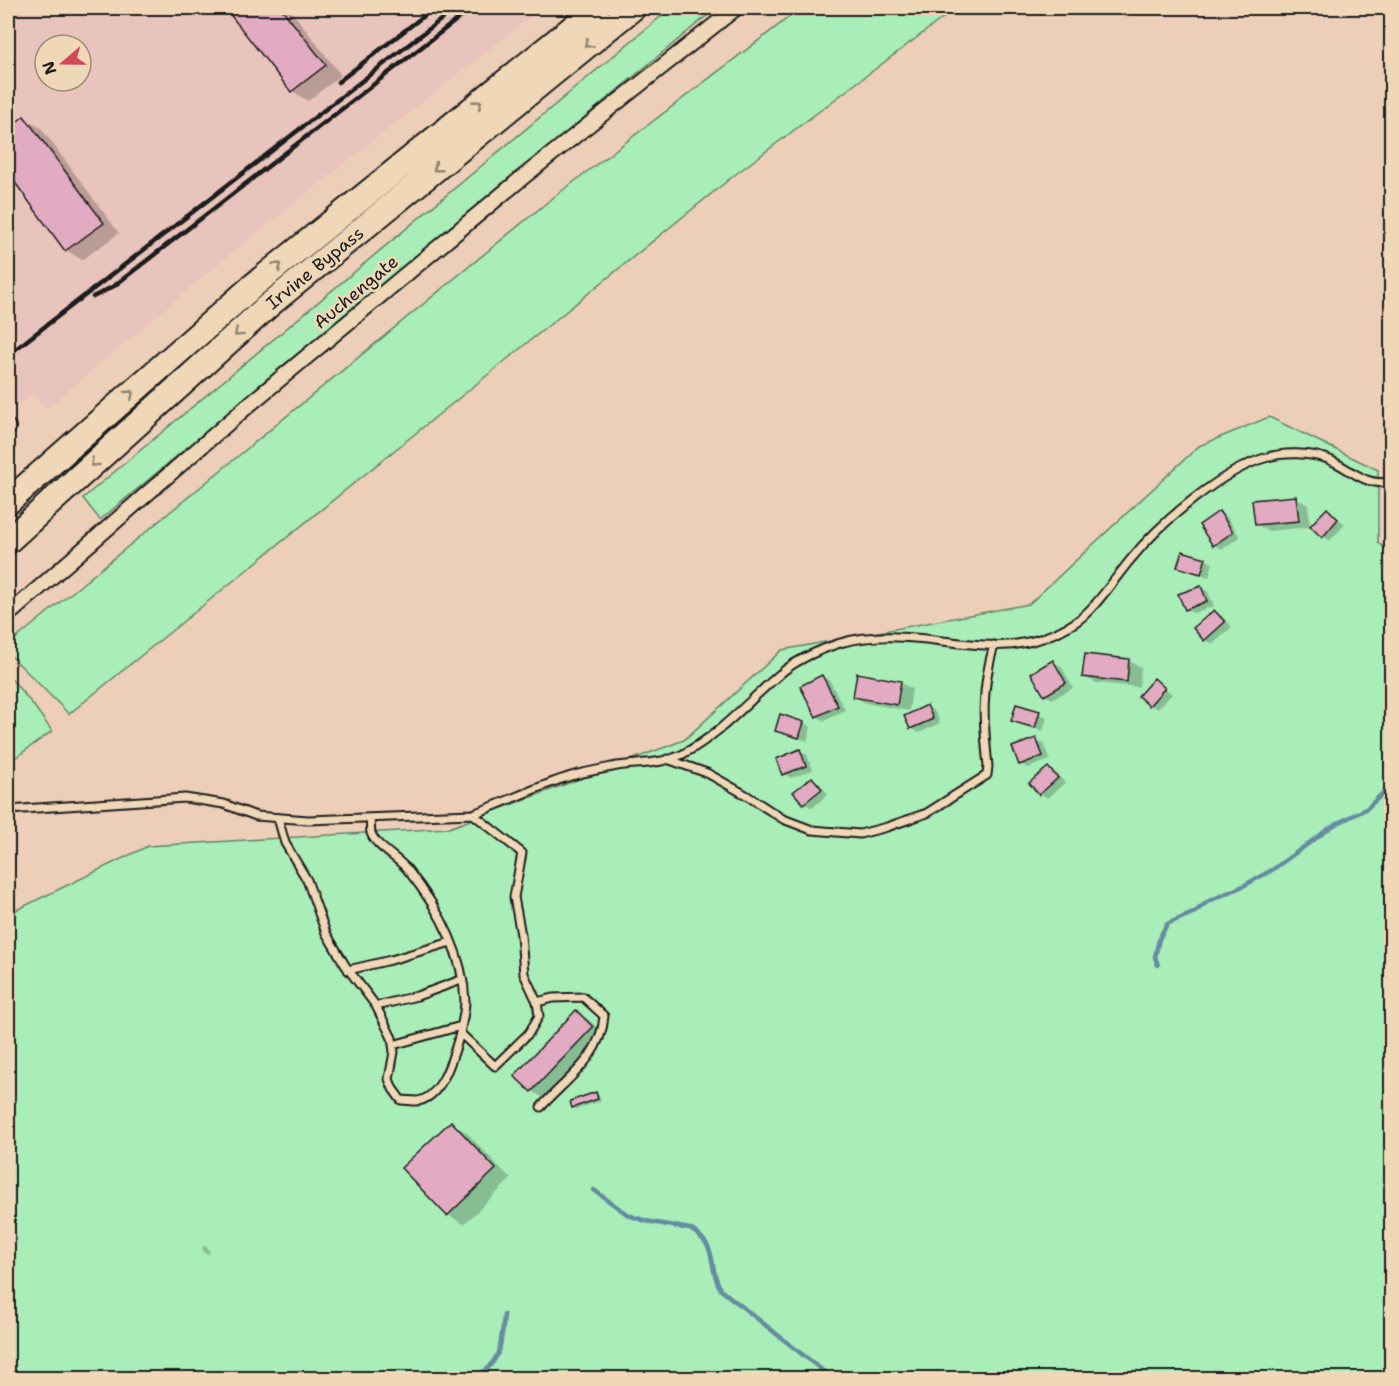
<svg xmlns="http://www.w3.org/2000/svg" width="1399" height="1386" viewBox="0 0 1399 1386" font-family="'Shantell Sans',sans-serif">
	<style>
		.built { fill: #e9c4bc; fill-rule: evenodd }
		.green { fill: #a9edb8; stroke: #62846a; stroke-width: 1.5 }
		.shadow { fill: #0003 }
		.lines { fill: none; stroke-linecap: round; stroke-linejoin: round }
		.stream { stroke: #658ca0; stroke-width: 4.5 }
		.building { fill: #e2abc2; stroke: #1c1c1c; stroke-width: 1.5 }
		.lane-casing { stroke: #1c1c1c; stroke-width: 11 }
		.street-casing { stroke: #1c1c1c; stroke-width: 18 }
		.highway-casing { stroke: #1c1c1c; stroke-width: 28 }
		.lane { stroke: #efd7b7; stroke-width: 7 }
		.street { stroke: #efd7b7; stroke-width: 14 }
		.highway { stroke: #efd7b7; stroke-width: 24 }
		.rail { stroke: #1c1c1c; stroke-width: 4.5 }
		.oneway { stroke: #908371 }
		.labels { text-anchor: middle; stroke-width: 5; stroke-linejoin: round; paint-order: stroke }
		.street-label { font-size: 18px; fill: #1c1c1c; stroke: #efd7b7 }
	</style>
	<rect width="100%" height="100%" fill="#ecceb9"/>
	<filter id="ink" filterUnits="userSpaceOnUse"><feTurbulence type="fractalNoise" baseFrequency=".0167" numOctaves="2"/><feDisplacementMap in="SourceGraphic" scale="12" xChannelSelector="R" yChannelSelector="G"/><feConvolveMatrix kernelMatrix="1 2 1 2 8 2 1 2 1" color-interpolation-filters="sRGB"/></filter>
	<g filter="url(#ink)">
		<path class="built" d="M 8,8 L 541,8 L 225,258 L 46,409 L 33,394 L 17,407 L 8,397 ZM 45,45 L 81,45 L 81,81 L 45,81 Z"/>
		<path class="green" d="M 671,8 L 716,8 L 100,520 L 83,498 Z
			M 801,8 L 956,8 L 732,177 L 69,714 L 8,653 L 8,645 L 550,200 Z
			M 1269,417 L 1378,470 L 1378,542 L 1392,555 L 1391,1378 L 8,1378 L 8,914 L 148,846 L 449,828 L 684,740 L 782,650 L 1029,604 L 1199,446 Z
			M 8,675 L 34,706 L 52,731 L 8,763 Z"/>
		<path class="shadow" d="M 227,8 L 289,8 L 341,75 L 308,101 L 292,91 Z
			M 25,118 L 41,128 L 119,233 L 82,260 L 66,250 L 8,171 L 8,131 Z
			M 1296,498 L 1308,505 L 1310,527 L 1268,531 L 1256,524 Z
			M 1327,510 L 1345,524 L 1330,541 L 1323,536 Z
			M 1219,513 L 1227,517 L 1240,537 L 1222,549 L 1214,545 Z
			M 1205,559 L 1213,563 L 1209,577 L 1179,566 Z
			M 1201,587 L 1208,592 L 1214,606 L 1193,613 L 1186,609 Z
			M 1214,611 L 1222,616 L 1232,627 L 1213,644 L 1205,640 Z
			M 1129,661 L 1141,667 L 1139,687 L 1096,683 L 1084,676 Z
			M 1053,662 L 1061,666 L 1073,688 L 1052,699 L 1045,695 Z
			M 822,676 L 830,681 L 845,710 L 824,721 L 817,716 Z
			M 1154,680 L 1172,694 L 1158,709 L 1150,705 Z
			M 900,682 L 912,689 L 909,711 L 866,703 L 854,697 Z
			M 1017,706 L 1047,717 L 1043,731 L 1013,720 Z
			M 927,707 L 935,712 L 940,723 L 919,733 L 911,728 Z
			M 804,723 L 811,727 L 807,741 L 776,730 Z
			M 1036,740 L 1044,744 L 1050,760 L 1028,768 L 1020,764 Z
			M 800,751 L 807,755 L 813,770 L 791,778 L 784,774 Z
			M 1048,768 L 1056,773 L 1065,783 L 1047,798 L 1040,793 Z
			M 812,779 L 819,783 L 828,794 L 812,808 L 804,803 L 795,792 Z
			M 576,1012 L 588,1019 L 604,1034 L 544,1098 L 532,1091 L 516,1076 Z
			M 596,1093 L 599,1095 L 601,1101 L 577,1109 L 574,1107 Z
			M 451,1123 L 467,1133 L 511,1179 L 464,1224 L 448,1215 Z
			M 205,1246 L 208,1248 L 210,1254 L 204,1253 L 202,1247 Z"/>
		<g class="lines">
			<path class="stream" d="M 1158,965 L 1155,957 L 1159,939 L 1167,924 L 1195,912 L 1207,902 L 1243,886 L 1272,870 L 1334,825 L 1366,809 L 1392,785
				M 594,1190 L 628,1215 L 646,1221 L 690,1229 C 721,1248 706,1264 721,1290 L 832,1378
				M 474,1378 C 502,1362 501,1345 504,1315"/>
		</g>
		<path class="building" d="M 225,8 L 281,8 L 326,65 L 291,92 Z
			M 24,116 L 104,223 L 65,251 L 8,173 L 8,129 Z
			M 1296,496 L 1299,521 L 1255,525 L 1252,500 Z
			M 1327,508 L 1338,519 L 1322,538 L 1310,526 Z
			M 1219,511 L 1233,532 L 1213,546 L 1199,525 Z
			M 1182,551 L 1206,558 L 1201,574 L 1177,567 Z
			M 1201,586 L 1207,601 L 1185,610 L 1178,594 Z
			M 1214,610 L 1225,622 L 1204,641 L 1193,628 Z
			M 1085,654 L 1129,659 L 1127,682 L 1082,677 Z
			M 1053,660 L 1066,683 L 1044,696 L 1031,673 Z
			M 857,673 L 901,681 L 897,705 L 853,697 Z
			M 822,675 L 838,706 L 816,717 L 800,686 Z
			M 1154,678 L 1165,688 L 1149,706 L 1138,696 Z
			M 1016,704 L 1040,711 L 1035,728 L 1011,721 Z
			M 927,705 L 933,719 L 910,729 L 904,716 Z
			M 780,714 L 804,722 L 799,738 L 775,731 Z
			M 1036,738 L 1043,756 L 1019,765 L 1012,747 Z
			M 800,749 L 806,766 L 782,775 L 776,759 Z
			M 1048,767 L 1058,778 L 1039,795 L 1029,783 Z
			M 812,777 L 822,789 L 803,804 L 793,792 Z
			M 576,1010 L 593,1027 L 531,1092 L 514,1076 Z
			M 596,1092 L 598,1099 L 572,1108 L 570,1101 Z
			M 451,1121 L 496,1169 L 447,1216 L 401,1168 Z"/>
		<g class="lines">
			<g class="lane-casing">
				<path id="lane" d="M 667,759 L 707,773 L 746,795 L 783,819 L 812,830 L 860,834 L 887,827 L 927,813 L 987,775 L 988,766 C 983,720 981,690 994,645
					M 8,810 L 185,798 L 224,804 L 256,816 L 308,820 L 473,814 L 522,853 L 514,897 L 521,935 L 524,974 L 537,1002 L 539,1016 L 529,1033 L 495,1066 L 460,1033 C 462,1023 465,1011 465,1001 C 463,952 437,906 407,869 C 397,857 376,847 371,833 C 370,829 371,823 370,819
					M 473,814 C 506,802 538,786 571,776 C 585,772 602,769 617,766 C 638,763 664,764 683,754 C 721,734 748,701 780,674 C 797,659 819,650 840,643 C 879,632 920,638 960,643 C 978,645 999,647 1017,644 C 1035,642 1055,634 1071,625 C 1093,613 1114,579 1131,559 C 1159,524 1223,469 1268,457 C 1285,452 1308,453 1325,458 C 1349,466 1365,489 1392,481
					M 278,818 L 285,843 L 307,880 L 326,933 L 345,965 L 376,1006 L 392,1038 L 394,1052 L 389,1079 L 393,1089 L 401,1100 C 406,1100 411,1101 416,1101 C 442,1100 454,1054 460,1033
					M 348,970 L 391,960 L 451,942
					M 537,1002 L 553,998 L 583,997 L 604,1016 C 601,1058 567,1078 541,1107
					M 376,1006 L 417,996 L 461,980
					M 393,1045 L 461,1026"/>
			</g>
			<g class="street-casing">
				<path id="street" d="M 8,427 L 8,428
					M 8,615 L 251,403 L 523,177 L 736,8"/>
			</g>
			<g class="highway-casing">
				<path id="highway" d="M 8,502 L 254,285 L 597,8
					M 8,541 L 269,305 L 633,8"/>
			</g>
			<use href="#lane" class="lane"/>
			<use href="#street" class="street"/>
			<use href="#highway" class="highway"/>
			<path class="rail" d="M 338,82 L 434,8
				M 93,297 L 114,286 L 472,8
				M 8,355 L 456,8"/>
		</g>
		<defs><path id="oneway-chevron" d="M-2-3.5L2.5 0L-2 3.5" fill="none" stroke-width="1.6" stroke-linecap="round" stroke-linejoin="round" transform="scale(1.5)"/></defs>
		<g class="oneway">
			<use href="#oneway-chevron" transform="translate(588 44) rotate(141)"/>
			<use href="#oneway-chevron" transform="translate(478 104) rotate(-39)"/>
			<use href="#oneway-chevron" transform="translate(437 168) rotate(141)"/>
			<use href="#oneway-chevron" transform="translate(278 266) rotate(-39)"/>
			<use href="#oneway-chevron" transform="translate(238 333) rotate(138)"/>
			<use href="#oneway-chevron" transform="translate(130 394) rotate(-41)"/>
			<use href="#oneway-chevron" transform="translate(94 463) rotate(138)"/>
		</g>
	</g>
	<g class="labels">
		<g class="street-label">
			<text transform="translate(315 268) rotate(-39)" y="6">Irvine Bypass</text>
			<text transform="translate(356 292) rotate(-40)" y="6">Auchengate</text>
		</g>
	</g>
	<rect width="1399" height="1386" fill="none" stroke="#efd7b7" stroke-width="30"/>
	<rect x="15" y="15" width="1369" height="1356" fill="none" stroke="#1c1c1c" stroke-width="2" filter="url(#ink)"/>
	<g transform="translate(63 63) rotate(250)"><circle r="28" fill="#efd7b7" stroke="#9b8c79" stroke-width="1.5"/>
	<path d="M0-4.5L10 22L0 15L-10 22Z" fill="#d1495b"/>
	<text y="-9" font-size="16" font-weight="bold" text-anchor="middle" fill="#1c1c1c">N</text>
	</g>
</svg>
